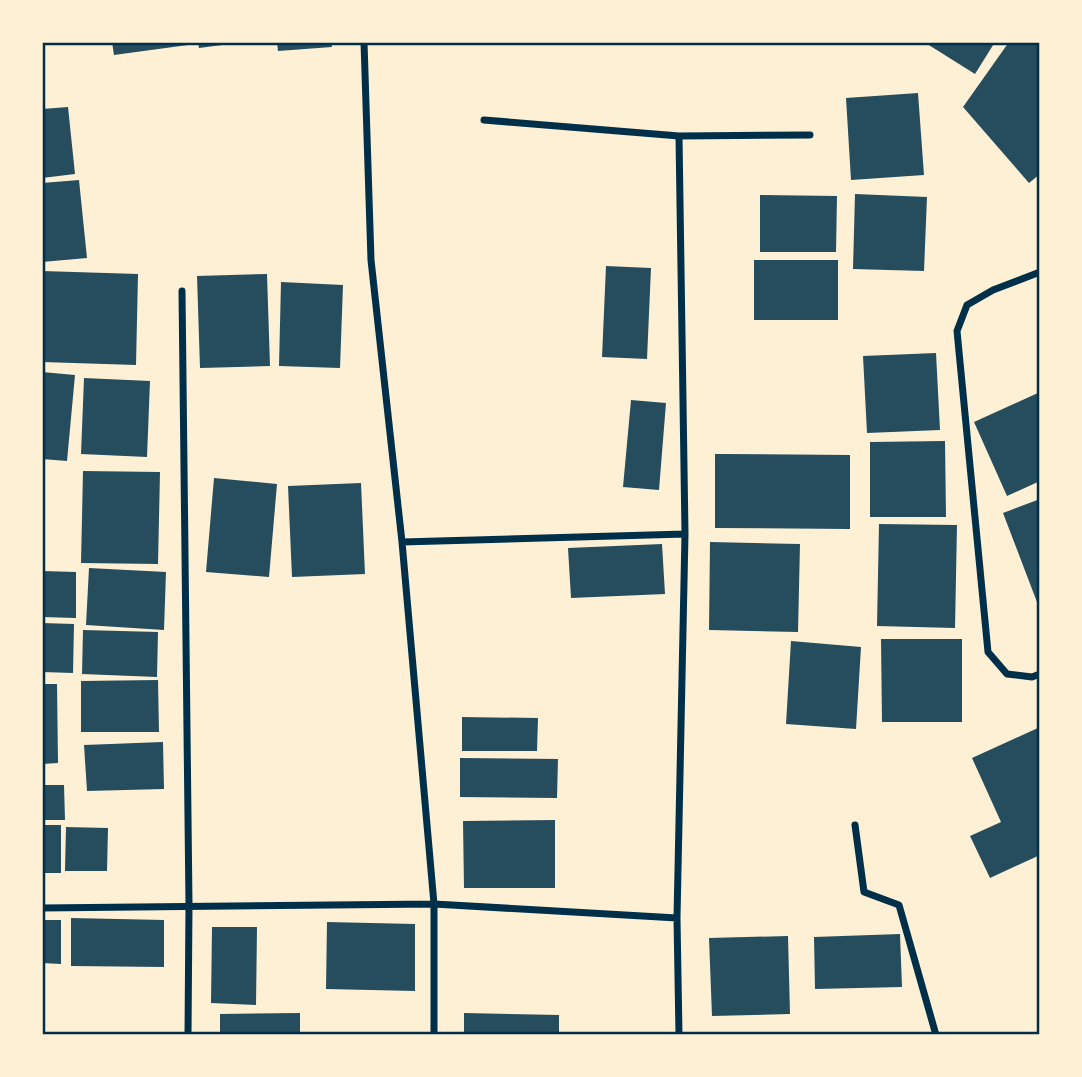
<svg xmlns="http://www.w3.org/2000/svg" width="1082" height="1077" viewBox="0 0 1082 1077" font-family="'PT Sans',sans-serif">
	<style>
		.building { fill: #264d5e }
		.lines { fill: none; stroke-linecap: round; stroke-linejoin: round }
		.minor { stroke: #003049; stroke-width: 7 }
		.neatline { fill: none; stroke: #003049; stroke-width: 2.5 }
	</style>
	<rect width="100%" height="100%" fill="#fdf0d5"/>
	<path class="building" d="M 112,42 L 187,42 L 188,45 L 114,55 Z
		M 198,42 L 230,42 L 230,44 L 199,48 Z
		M 277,42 L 331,42 L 332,47 L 278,51 Z
		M 924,42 L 995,42 L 975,74 Z
		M 1009,42 L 1040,42 L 1040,174 L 1029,183 L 963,107 Z
		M 918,93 L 924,175 L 851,180 L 846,98 Z
		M 68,107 L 75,174 L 42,178 L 42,109 Z
		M 79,180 L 87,258 L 42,262 L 42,183 Z
		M 855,194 L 927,197 L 924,271 L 853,269 Z
		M 760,195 L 837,196 L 836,252 L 760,252 Z
		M 754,260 L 838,260 L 838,320 L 754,320 Z
		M 606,266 L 651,268 L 647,359 L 602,357 Z
		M 42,271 L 138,274 L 136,365 L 42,362 Z
		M 267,274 L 270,366 L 200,368 L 197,276 Z
		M 281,282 L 343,285 L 340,368 L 279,366 Z
		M 936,353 L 940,430 L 867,433 L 863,356 Z
		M 42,372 L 75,375 L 67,461 L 42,459 Z
		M 84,378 L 150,381 L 147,457 L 81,454 Z
		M 1040,392 L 1040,481 L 1007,496 L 974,422 Z
		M 631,400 L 666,403 L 659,490 L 623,487 Z
		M 945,441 L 946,517 L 870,517 L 870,442 Z
		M 715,454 L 850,455 L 850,529 L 715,528 Z
		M 83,471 L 160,472 L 158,564 L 81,563 Z
		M 214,478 L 277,484 L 269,577 L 206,572 Z
		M 361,483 L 365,574 L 292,577 L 288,486 Z
		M 1040,499 L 1040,610 L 1003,513 Z
		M 879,524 L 957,525 L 955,628 L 877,626 Z
		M 710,542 L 800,544 L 798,632 L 709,630 Z
		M 662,544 L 665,594 L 571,598 L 568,548 Z
		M 89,568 L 166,572 L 164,630 L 86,625 Z
		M 42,571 L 76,572 L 76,618 L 42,617 Z
		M 42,623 L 74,624 L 73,673 L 42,672 Z
		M 83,630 L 158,632 L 157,677 L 82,674 Z
		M 881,639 L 962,639 L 962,722 L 882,722 Z
		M 791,641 L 861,647 L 856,729 L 786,724 Z
		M 158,680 L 159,732 L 81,732 L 81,681 Z
		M 42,684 L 57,684 L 58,763 L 42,764 Z
		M 462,717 L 538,718 L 537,751 L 462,751 Z
		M 1040,727 L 1040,855 L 990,878 L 970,836 L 1001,822 L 972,758 Z
		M 163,742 L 164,789 L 87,791 L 84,745 Z
		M 460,758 L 558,759 L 557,798 L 460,797 Z
		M 42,785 L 64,785 L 65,820 L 42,820 Z
		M 555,820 L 555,888 L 464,888 L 463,821 Z
		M 42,825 L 61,825 L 61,873 L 42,873 Z
		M 66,827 L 108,828 L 107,871 L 65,871 Z
		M 71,918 L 164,920 L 164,967 L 71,966 Z
		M 42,920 L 61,920 L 61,964 L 42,963 Z
		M 327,922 L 415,924 L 415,991 L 326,989 Z
		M 212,927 L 257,927 L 256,1005 L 211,1003 Z
		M 900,934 L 902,987 L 815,989 L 814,937 Z
		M 788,936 L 790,1014 L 712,1016 L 709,938 Z
		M 300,1013 L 300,1035 L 220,1035 L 220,1014 Z
		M 464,1013 L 559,1015 L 559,1035 L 464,1035 Z"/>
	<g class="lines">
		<path class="minor" d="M 364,42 L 371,260 L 402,542 L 434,904 L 434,1035
			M 484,120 L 679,136 L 810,135
			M 1040,272 L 993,290 L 967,305 L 957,331 L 988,652 L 1007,674 L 1032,677 L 1040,674
			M 182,291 L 189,905 L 188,1035
			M 402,542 L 685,534
			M 855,825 L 864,892 L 899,905 L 936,1035
			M 42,908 L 434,904 L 677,918
			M 679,1035 L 677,918 L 685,534 L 679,136"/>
	</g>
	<rect width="1082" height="1077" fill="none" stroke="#fdf0d5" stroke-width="88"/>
	<rect x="44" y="44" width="994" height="989" class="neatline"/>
</svg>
